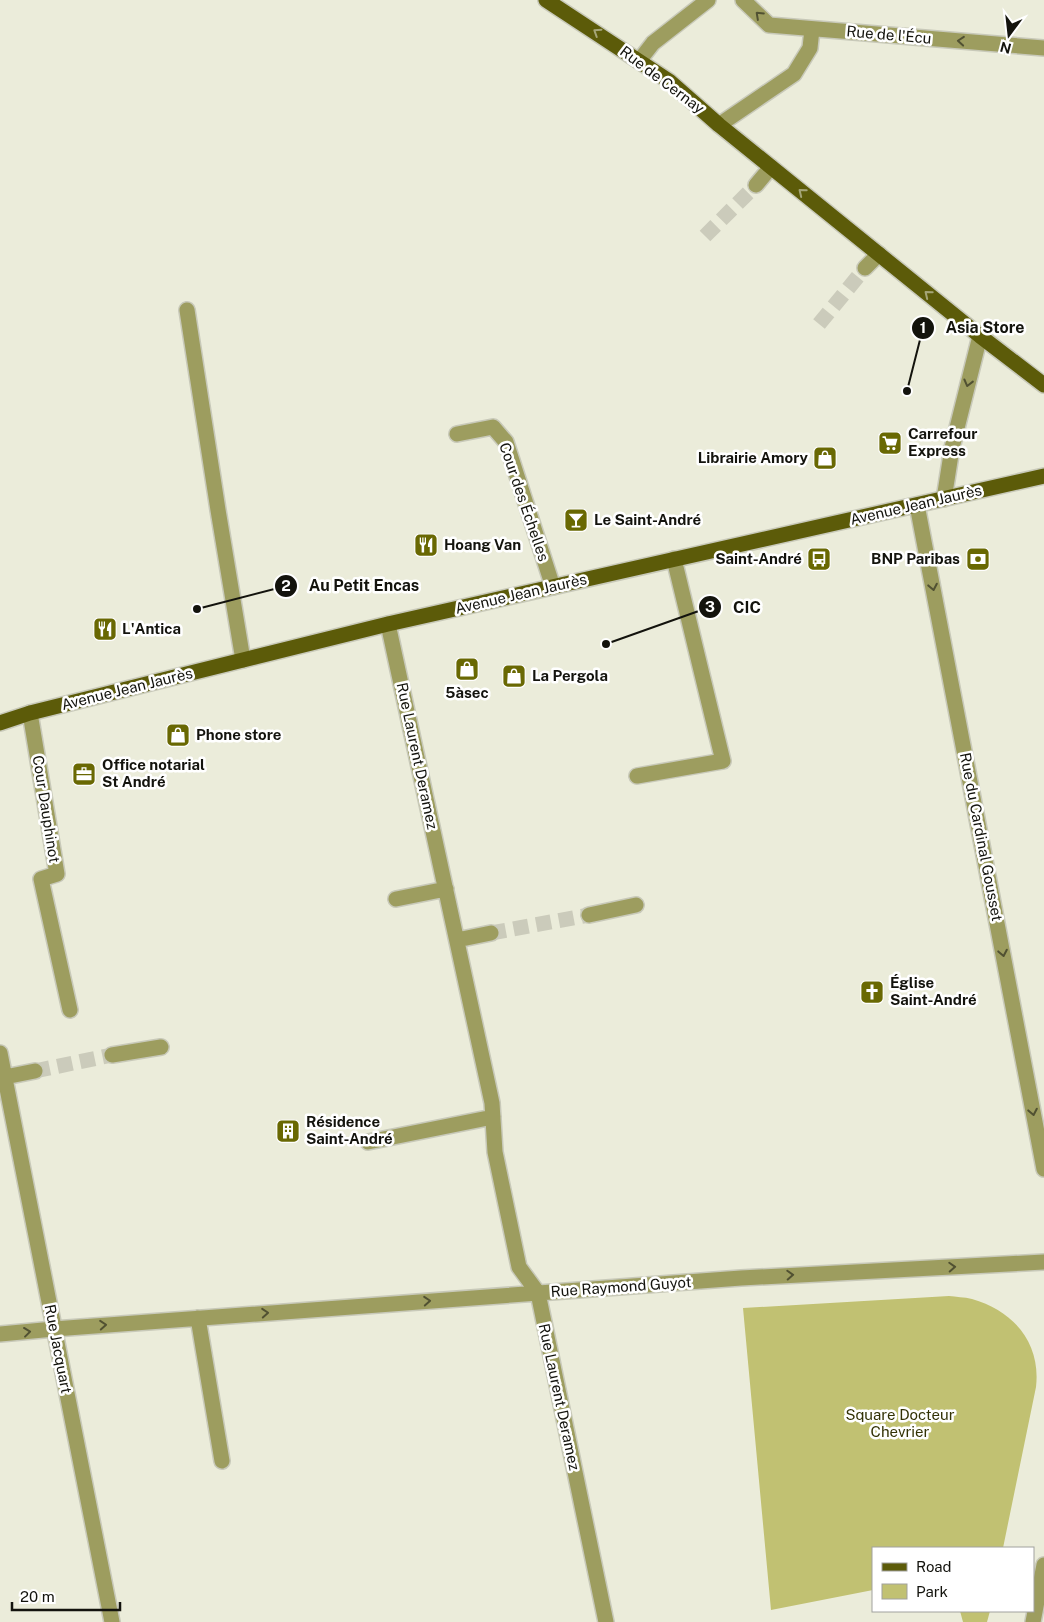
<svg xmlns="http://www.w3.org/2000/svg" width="1044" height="1622" viewBox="0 0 1044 1622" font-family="'Public Sans',sans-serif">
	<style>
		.green { fill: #c1c172 }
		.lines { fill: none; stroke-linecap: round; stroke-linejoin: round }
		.minor-tunnel { stroke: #cbcbbb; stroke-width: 15; stroke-dasharray: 15 8; stroke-linecap: butt }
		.minor-casing { stroke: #c8c9b9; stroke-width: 18 }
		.major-casing { stroke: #c8c9b9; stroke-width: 18 }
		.minor { stroke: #9d9d5f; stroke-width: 15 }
		.major { stroke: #5c5b09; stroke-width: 15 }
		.oneway { stroke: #515132 }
		.oneway2 { stroke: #a5a578 }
		.labels { text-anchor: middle; stroke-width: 5; stroke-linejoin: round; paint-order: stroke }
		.street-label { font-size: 15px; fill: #13130d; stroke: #fff }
		.poi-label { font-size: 15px; font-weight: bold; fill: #13130d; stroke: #fff; text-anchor: start }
		.park-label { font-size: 15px; fill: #333205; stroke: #fff }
		.leader { fill: none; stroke: #13130d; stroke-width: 2 }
		.callout-dot { fill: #13130d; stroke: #fff; stroke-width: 2 }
		.mark-label { font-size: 15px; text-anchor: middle; font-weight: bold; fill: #fff }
		.callout-label { font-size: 16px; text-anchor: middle; font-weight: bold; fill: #13130d; stroke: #fff; stroke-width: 5; stroke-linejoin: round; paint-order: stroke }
	</style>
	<rect width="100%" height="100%" fill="#ebecda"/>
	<path class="green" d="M 949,1296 C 956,1297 964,1297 972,1299 C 1014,1311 1041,1343 1036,1387 L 1003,1548 L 873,1548 L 873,1590 L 771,1610 L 743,1308 Z
		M 960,1611 L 990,1611 L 987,1622 L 963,1622 Z"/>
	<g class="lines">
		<path class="minor-tunnel" d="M 705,236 L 756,185
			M 819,324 L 865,268
			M 491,933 L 589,915
			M 35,1071 L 112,1055"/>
		<g class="minor-casing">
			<path id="minor" d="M 743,0 L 769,25 L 1044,48
				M 639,61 L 653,43 L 708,0
				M 719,125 L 794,74 L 810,48 L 812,29
				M 756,185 L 771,167
				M 865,268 L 879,254
				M 187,310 L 218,510 L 243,660
				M 457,434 L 493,427 L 506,442 L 553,587
				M 944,499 L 952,448 L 980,336
				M 917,505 L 1044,1169
				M 388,624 L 492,1103 L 495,1152 L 519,1267 L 538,1293 L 606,1622
				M 30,713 L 57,874 L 41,879 L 70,1010
				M 637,776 L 723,761 L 674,559
				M 396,899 L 446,889
				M 589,915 L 636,905
				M 457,940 L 491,933
				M 0,1053 L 112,1622
				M 112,1055 L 161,1047
				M 5,1077 L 35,1071
				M 368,1142 L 493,1117
				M 198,1318 L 222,1461
				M 0,1334 L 54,1329 L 741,1278 L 1044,1262
				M 1033,1622 L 1044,1565"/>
		</g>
		<g class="major-casing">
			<path id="major" d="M 546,0 L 669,81 L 719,125 L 980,336 L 1044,385
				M 0,723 L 30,713 L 388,624 L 1044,476"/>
		</g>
		<use href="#minor" class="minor"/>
		<use href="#major" class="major"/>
	</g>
	<defs><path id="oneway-chevron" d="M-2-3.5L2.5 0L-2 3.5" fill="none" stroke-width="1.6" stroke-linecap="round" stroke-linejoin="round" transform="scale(1.25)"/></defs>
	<g class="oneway">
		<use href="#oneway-chevron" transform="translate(759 15) rotate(-137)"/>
		<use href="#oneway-chevron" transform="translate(961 41) rotate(-175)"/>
		<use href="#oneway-chevron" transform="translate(968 383) rotate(104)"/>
		<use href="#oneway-chevron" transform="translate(933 587) rotate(79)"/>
		<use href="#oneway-chevron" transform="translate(1003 953) rotate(79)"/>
		<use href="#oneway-chevron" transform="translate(1033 1112) rotate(79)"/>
		<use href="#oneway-chevron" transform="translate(952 1267) rotate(-3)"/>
		<use href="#oneway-chevron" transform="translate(790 1275) rotate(-3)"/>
		<use href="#oneway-chevron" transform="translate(427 1301) rotate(-4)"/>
		<use href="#oneway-chevron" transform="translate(265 1313) rotate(-4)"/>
		<use href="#oneway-chevron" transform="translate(103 1325) rotate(-4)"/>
		<use href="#oneway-chevron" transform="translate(27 1332) rotate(-7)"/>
	</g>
	<g class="oneway2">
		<use href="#oneway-chevron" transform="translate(597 32) rotate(-147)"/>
		<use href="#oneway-chevron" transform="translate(802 192) rotate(-141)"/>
		<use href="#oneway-chevron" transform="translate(928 294) rotate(-141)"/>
	</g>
	<defs>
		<g id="supermarket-square" transform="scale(1.25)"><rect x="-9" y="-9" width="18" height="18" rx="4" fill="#696802" stroke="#fff"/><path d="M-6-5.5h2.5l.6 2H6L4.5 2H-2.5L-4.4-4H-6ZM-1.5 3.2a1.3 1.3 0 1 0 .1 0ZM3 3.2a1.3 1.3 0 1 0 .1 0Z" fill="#fff"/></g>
		<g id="shop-square" transform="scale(1.25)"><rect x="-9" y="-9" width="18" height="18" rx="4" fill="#696802" stroke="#fff"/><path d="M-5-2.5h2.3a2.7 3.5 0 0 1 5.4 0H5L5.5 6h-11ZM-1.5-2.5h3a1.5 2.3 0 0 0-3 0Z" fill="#fff"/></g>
		<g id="bar-square" transform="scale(1.25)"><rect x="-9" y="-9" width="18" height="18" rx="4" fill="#696802" stroke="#fff"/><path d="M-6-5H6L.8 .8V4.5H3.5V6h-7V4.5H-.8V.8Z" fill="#fff"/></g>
		<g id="restaurant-square" transform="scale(1.25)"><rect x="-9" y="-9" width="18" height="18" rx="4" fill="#696802" stroke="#fff"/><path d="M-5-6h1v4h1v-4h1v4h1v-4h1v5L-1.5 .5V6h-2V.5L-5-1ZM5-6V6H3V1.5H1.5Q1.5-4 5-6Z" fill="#fff"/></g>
		<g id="bus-square" transform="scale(1.25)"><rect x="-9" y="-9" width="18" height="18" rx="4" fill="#696802" stroke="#fff"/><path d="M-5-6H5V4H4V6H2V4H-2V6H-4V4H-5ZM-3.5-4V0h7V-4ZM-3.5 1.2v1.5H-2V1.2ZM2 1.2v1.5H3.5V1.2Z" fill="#fff"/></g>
		<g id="bank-square" transform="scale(1.25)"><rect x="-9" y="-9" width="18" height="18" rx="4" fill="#696802" stroke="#fff"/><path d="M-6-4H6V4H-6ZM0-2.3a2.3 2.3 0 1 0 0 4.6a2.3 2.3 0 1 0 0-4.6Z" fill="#fff"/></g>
		<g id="office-square" transform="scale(1.25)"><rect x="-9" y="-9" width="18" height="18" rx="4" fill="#696802" stroke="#fff"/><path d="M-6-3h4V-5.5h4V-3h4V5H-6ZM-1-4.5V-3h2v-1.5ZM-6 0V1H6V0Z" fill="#fff"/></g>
		<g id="church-square" transform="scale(1.25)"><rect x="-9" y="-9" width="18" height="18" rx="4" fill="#696802" stroke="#fff"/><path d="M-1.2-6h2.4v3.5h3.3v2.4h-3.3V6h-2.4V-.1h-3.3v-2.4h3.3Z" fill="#fff"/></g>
		<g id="building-square" transform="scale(1.25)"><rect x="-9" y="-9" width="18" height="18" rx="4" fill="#696802" stroke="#fff"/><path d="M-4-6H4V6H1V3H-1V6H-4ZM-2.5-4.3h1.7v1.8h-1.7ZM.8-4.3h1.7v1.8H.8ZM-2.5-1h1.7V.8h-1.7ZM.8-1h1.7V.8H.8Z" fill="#fff"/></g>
	</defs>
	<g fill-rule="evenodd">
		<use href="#supermarket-square" x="890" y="443"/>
		<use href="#shop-square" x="825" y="458"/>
		<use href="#bar-square" x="576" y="520"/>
		<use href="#restaurant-square" x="426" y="545"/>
		<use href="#bus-square" x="819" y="559"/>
		<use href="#bank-square" x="978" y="559"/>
		<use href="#restaurant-square" x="105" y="629"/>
		<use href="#shop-square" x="467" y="669"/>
		<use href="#shop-square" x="514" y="676"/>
		<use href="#shop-square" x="178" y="735"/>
		<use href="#office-square" x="84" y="774"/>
		<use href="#church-square" x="872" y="992"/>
		<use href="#building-square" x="288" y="1131"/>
	</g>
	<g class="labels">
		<g class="street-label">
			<text transform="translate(889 35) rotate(5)" y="5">Rue de l'Écu</text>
			<text transform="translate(662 80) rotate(37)" y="5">Rue de Cernay</text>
			<text transform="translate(524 502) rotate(71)" y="5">Cour des Échelles</text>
			<text transform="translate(916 505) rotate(-13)" y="5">Avenue Jean Jaurès</text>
			<text transform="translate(521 594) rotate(-13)" y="5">Avenue Jean Jaurès</text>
			<text transform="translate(127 689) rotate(-14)" y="5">Avenue Jean Jaurès</text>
			<text transform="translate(417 756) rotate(78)" y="5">Rue Laurent Deramez</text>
			<text transform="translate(46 809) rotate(81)" y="5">Cour Dauphinot</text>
			<text transform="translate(981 837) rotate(79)" y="5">Rue du Cardinal Gousset</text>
			<text transform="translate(621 1287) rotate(-4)" y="5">Rue Raymond Guyot</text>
			<text transform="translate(58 1349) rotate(79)" y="5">Rue Jacquart</text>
			<text transform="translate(559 1397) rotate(78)" y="5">Rue Laurent Deramez</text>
		</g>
		<g class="poi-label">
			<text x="908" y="439">Carrefour<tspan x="908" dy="17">Express</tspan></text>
			<text x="808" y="463" text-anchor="end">Librairie Amory</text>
			<text x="594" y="525">Le Saint-André</text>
			<text x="444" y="550">Hoang Van</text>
			<text x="802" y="564" text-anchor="end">Saint-André</text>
			<text x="960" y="564" text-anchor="end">BNP Paribas</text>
			<text x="122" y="634">L'Antica</text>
			<text x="532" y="681">La Pergola</text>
			<text x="467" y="698" text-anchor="middle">5àsec</text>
			<text x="196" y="740">Phone store</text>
			<text x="102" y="770">Office notarial<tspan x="102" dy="17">St André</tspan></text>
			<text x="890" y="988">Église<tspan x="890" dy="17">Saint-André</tspan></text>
			<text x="306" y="1127">Résidence<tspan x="306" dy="17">Saint-André</tspan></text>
		</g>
		<g class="park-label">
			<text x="900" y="1420">Square Docteur<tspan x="900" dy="17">Chevrier</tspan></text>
		</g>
	</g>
	<path class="leader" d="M907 391L923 328M197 609L286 586M606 644L710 607"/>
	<g class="callout-dot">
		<circle cx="907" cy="391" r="5"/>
		<circle cx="197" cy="609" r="5"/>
		<circle cx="606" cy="644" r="5"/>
		<circle cx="923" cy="328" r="12"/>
		<circle cx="286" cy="586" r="12"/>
		<circle cx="710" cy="607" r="12"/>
	</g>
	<g class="mark-label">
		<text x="923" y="333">1</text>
		<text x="286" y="591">2</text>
		<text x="710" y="612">3</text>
	</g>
	<g class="callout-label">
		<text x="985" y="333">Asia Store</text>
		<text x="364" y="591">Au Petit Encas</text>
		<text x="747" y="613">CIC</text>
	</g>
	<rect x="872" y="1547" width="162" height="65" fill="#ffffff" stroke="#a1a19e"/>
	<rect x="882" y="1563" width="25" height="8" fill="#5c5b09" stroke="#a1a19e"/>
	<text x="916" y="1572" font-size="15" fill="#13130d">Road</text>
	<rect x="882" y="1584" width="25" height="15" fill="#c1c172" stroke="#a1a19e"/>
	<text x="916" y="1597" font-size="15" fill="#13130d">Park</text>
	<g transform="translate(1009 35) rotate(195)" stroke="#ffffff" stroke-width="4" paint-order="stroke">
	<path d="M0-4L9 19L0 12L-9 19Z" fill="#13130d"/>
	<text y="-8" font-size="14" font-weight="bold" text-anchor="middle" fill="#13130d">N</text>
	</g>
	<path d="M12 1602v8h108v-8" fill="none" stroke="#13130d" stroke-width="2.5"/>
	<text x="20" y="1602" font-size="15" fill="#13130d" stroke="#ffffff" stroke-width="4" paint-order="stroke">20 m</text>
</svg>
